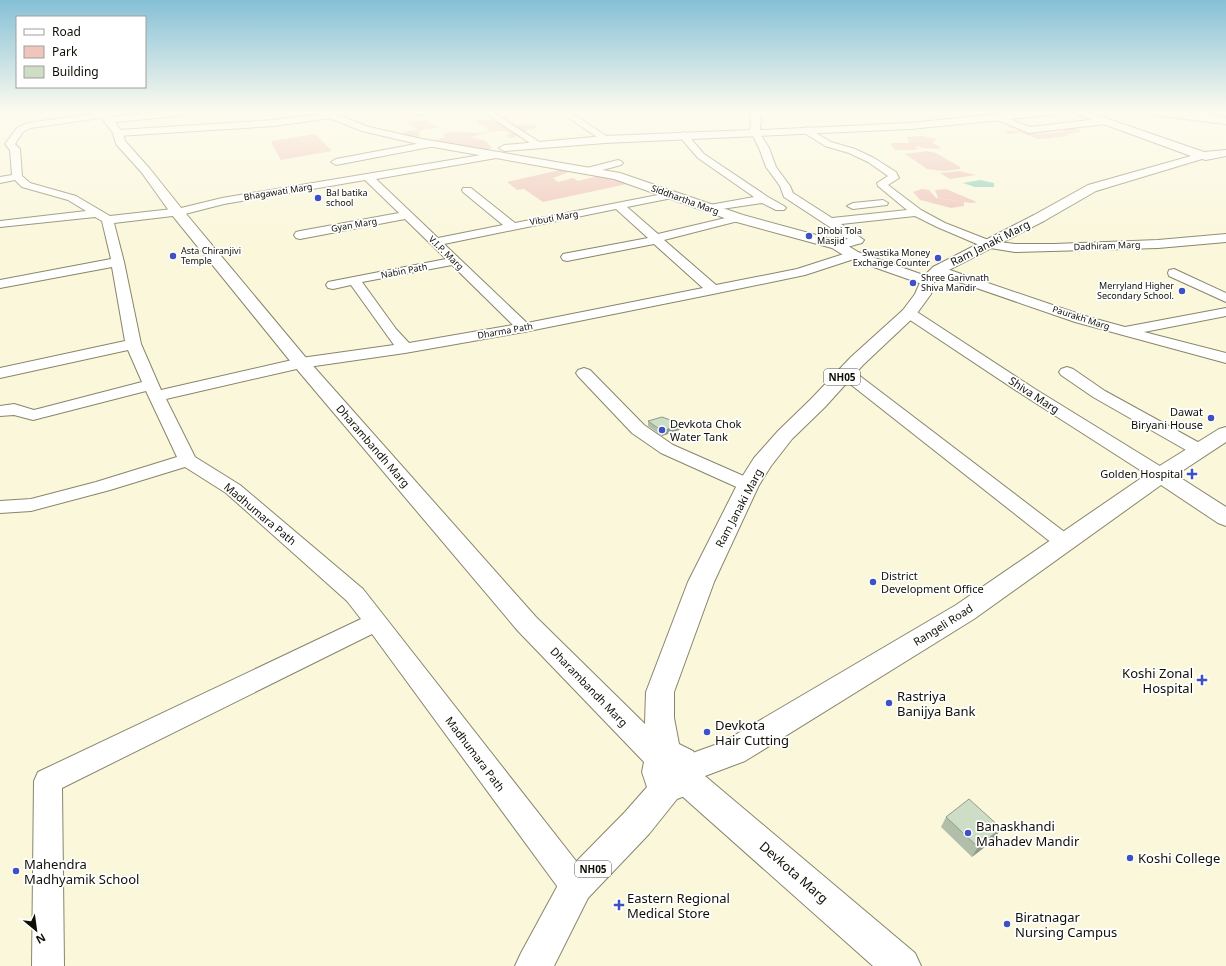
<svg xmlns="http://www.w3.org/2000/svg" width="1226" height="966" viewBox="0 0 1226 966" font-family="'Noto Sans',sans-serif">
	<style>
		.green { fill: #efc5bc }
		.water { fill: #91d3ba }
		.lines { fill: none; stroke-linecap: round; stroke-linejoin: round }
		.street-casing { stroke: #89856c; stroke-width: 2 }
		.secondary-casing { stroke: #89856c; stroke-width: 2 }
		.primary-casing { stroke: #89856c; stroke-width: 2 }
		.street { fill: #fff; fill-rule: evenodd }
		.secondary { fill: #fff; fill-rule: evenodd }
		.primary { fill: #fff; fill-rule: evenodd }
		.wall { fill: #b1bfaa }
		.shaded-wall { fill: #909b8b }
		.building { fill: #cedec6; stroke: #909b8b }
		.poi-dot { fill: #3d51c4; stroke: #fff; stroke-width: 1.5 }
		.labels { text-anchor: middle; stroke-width: 3.5; stroke-linejoin: round; paint-order: stroke }
		.far-street-label { font-size: 9px; fill: #100f06; stroke: #fff }
		.far-poi-label { font-size: 9px; fill: #100f06; stroke: #fff; text-anchor: start }
		.shield { fill: #fff; stroke: #585751; stroke-width: 1 }
		.shield-label { font-size: 10px; font-weight: bold; fill: #100f06 }
		.street-label { font-size: 11px; fill: #100f06; stroke: #fff }
		.poi-label { font-size: 11px; fill: #100f06; stroke: #fff; text-anchor: end }
		.near-poi-label { font-size: 13px; fill: #100f06; stroke: #fff; text-anchor: start }
		.near-street-label { font-size: 13px; fill: #100f06; stroke: #fff }
	</style>
	<rect width="100%" height="100%" fill="#faf7db"/>
	<path class="green" d="M 428,120 L 430,121 L 427,124 L 432,124 L 440,127 L 422,130 L 418,133 L 420,134 L 419,137 L 405,137 L 403,134 L 405,132 L 418,130 L 407,122 Z
		M 480,120 L 494,120 L 496,122 L 501,122 L 504,126 L 537,125 L 534,126 L 536,127 L 534,129 L 521,132 L 514,138 L 505,137 L 510,133 C 502,128 481,134 472,137 L 486,141 L 492,148 L 485,150 L 434,143 L 432,141 L 445,137 L 443,134 C 462,127 470,137 489,131 L 488,130 L 489,129 L 483,125 L 479,125 L 476,121 Z
		M 1066,127 L 1077,129 L 1082,132 L 1067,134 L 1068,136 L 1044,139 L 1038,139 L 1021,133 L 1006,134 L 1004,131 L 1011,130 L 1040,134 L 1065,131 L 1062,129 Z
		M 315,134 L 332,151 L 281,160 L 272,144 L 272,141 Z
		M 922,136 L 937,139 L 932,143 L 939,146 L 941,149 L 922,148 L 917,146 L 915,146 L 918,149 L 914,150 L 895,150 L 890,143 L 909,143 L 907,137 Z
		M 927,151 L 936,153 L 960,167 L 960,169 L 944,171 L 927,169 L 905,154 Z
		M 564,169 L 574,170 L 553,178 L 558,182 L 573,178 L 578,181 L 602,175 L 632,183 L 543,202 L 524,189 L 517,190 L 507,182 Z
		M 959,171 L 976,175 L 950,179 L 940,173 Z
		M 922,189 L 929,190 L 936,198 L 964,202 L 964,206 L 951,208 L 928,202 L 920,200 L 913,192 Z
		M 946,189 L 977,202 L 971,203 L 938,198 L 935,190 Z"/>
	<path class="water" d="M 980,180 L 994,183 L 994,187 L 975,187 L 963,183 Z"/>
	<g class="lines">
		<g class="street-casing">
			<path id="street" d="M 104,112 L 107,113 L 108,115 L 107,117 L 30,128 L 23,132 L 15,144 L 20,149 L 22,176 L 30,183 L 76,196 L 110,216 L 181,208 L 222,198 L 499,152 L 504,155 L 502,157 L 376,179 L 438,238 L 503,225 L 463,192 L 462,190 L 463,188 L 471,188 L 515,223 L 673,192 L 677,193 L 678,195 L 677,197 L 627,207 L 658,234 L 738,215 L 742,216 L 744,218 L 742,220 L 664,240 L 716,285 L 797,269 L 853,251 L 857,252 L 859,255 L 857,258 L 805,275 L 713,294 L 524,332 L 405,353 L 301,368 L 166,399 L 195,457 L 240,485 L 363,589 L 587,875 L 591,886 L 587,897 L 576,901 L 565,897 L 372,634 L 62,788 L 64,966 L 32,966 L 34,781 L 38,772 L 361,619 L 347,601 L 226,493 L 185,467 L 110,490 L 31,511 L 0,513 L 0,501 L 31,499 L 96,482 L 177,457 L 146,391 L 33,420 L 14,415 L 0,416 L 0,406 L 14,404 L 34,410 L 142,382 L 128,350 L 0,378 L 0,368 L 125,341 L 112,267 L 0,288 L 0,280 L 111,259 L 102,221 L 95,217 L 0,227 L 0,221 L 86,211 L 68,200 L 22,187 L 15,180 L 0,183 L 0,177 L 12,175 L 10,150 L 5,144 L 17,128 L 28,123 ZM 365,180 L 399,213 L 300,231 L 296,232 L 294,235 L 296,238 L 300,239 L 405,219 L 446,259 L 328,282 L 326,285 L 328,288 L 333,289 L 351,285 L 394,345 L 301,358 L 161,390 L 141,344 L 124,262 L 114,223 L 181,215 L 224,204 ZM 616,209 L 648,238 L 563,254 L 561,257 L 563,260 L 567,261 L 654,244 L 703,288 L 527,323 L 444,244 ZM 452,265 L 513,325 L 409,343 L 396,329 L 362,282 Z
				M 159,112 L 187,112 L 183,115 L 108,123 L 104,120 L 108,117 Z
				M 412,112 L 429,112 L 428,114 L 413,115 Z
				M 483,112 L 493,112 L 544,145 L 539,148 L 536,147 Z
				M 560,112 L 570,112 L 611,139 L 606,142 L 603,141 Z
				M 1194,112 L 1207,112 L 1226,118 L 1226,124 L 1195,114 Z
				M 329,113 L 332,114 L 333,116 L 332,118 L 274,126 L 118,136 L 114,133 L 118,130 L 274,120 Z
				M 997,114 L 1030,127 L 1106,118 L 1110,121 L 1106,124 L 1029,133 L 994,119 L 993,117 Z
				M 806,127 L 831,142 L 855,149 L 874,158 L 896,172 L 899,178 L 888,185 L 921,210 L 945,223 L 991,241 L 1015,244 L 1054,244 L 1158,240 L 1226,234 L 1226,242 L 1158,248 L 1015,252 L 984,247 L 937,227 L 915,216 L 841,224 L 864,240 L 862,243 C 853,245 842,250 833,248 L 831,245 L 833,242 L 848,239 L 784,197 L 780,186 L 766,167 L 759,148 L 751,132 L 752,130 L 758,130 L 759,132 L 769,148 L 776,167 L 790,186 L 793,193 L 832,218 L 907,210 L 878,186 L 877,183 L 888,176 L 868,162 L 849,153 L 825,146 L 803,132 L 802,130 Z
				M 683,132 L 686,133 L 704,154 L 768,197 L 784,206 L 786,208 L 784,210 L 776,210 L 762,203 L 708,211 L 704,210 L 702,208 L 704,206 L 754,197 L 698,158 L 678,135 Z
				M 432,141 L 437,144 L 435,146 L 336,165 L 331,162 L 336,159 Z
				M 618,160 L 621,161 L 623,163 L 621,165 L 587,174 L 582,171 L 583,169 Z
				M 883,200 L 888,203 L 887,205 L 853,209 L 847,206 L 853,203 Z
				M 938,266 L 1085,316 L 1125,327 L 1226,308 L 1226,316 L 1144,332 L 1226,353 L 1226,363 L 1075,322 L 933,273 L 932,270 L 933,267 Z
				M 1174,269 L 1226,293 L 1226,302 L 1169,276 L 1168,273 L 1169,270 Z
				M 909,309 L 914,310 L 1035,389 L 1168,471 L 1170,475 L 1168,479 L 1161,481 L 1154,479 L 1023,395 L 904,316 L 902,313 L 904,310 Z
				M 1067,367 L 1073,369 L 1105,391 L 1205,446 L 1208,450 L 1205,454 L 1199,455 L 1193,454 L 1093,397 L 1061,375 L 1059,372 L 1061,369 Z
				M 584,368 L 590,370 L 644,425 L 673,445 L 755,481 L 758,485 L 755,489 L 748,491 L 741,489 L 661,453 L 632,433 L 578,376 L 576,373 L 578,370 Z
				M 846,368 L 852,370 L 1071,537 L 1074,542 L 1071,547 L 1064,549 L 1057,547 L 840,376 L 838,373 L 840,370 Z"/>
		</g>
		<g class="secondary-casing">
			<path id="secondary" d="M 317,112 L 331,112 L 369,127 L 422,139 L 620,173 L 743,215 L 842,242 L 858,252 L 932,278 L 935,281 L 932,284 L 927,286 L 922,284 L 848,258 L 832,248 L 733,221 L 614,179 L 422,145 L 362,131 L 319,114 Z
				M 749,112 L 759,112 L 761,119 L 760,130 L 910,123 L 1019,112 L 1057,112 L 1052,115 L 910,129 L 605,143 L 504,151 L 499,148 L 504,145 L 605,136 L 750,130 L 751,119 Z
				M 1147,112 L 1177,112 L 1226,118 L 1226,124 L 1152,115 Z
				M 1226,427 L 1226,442 L 1176,475 L 1226,507 L 1226,526 L 1218,523 L 1161,485 L 974,619 L 745,761 L 705,776 L 915,953 L 921,966 L 873,966 L 674,789 L 669,779 L 676,759 L 723,742 L 956,605 L 1153,470 L 1219,429 Z"/>
		</g>
		<g class="primary-casing">
			<path id="primary" d="M 97,112 L 107,112 L 123,133 L 125,141 L 150,169 L 182,209 L 307,359 L 536,617 L 645,724 L 646,692 L 688,582 L 737,485 L 754,458 L 778,431 L 811,399 L 851,357 L 903,310 L 915,294 L 922,278 L 933,267 L 1034,215 L 1088,185 L 1191,156 L 1076,114 L 1074,112 L 1088,112 L 1204,152 L 1226,150 L 1226,156 L 1206,160 L 1202,159 L 1096,191 L 1044,221 L 943,273 L 934,282 L 931,294 L 915,316 L 863,365 L 825,407 L 792,439 L 771,466 L 759,485 L 714,582 L 674,692 L 674,718 L 679,744 L 693,751 L 701,765 L 702,774 L 696,788 L 690,794 L 677,799 L 649,834 L 588,898 L 554,966 L 515,966 L 521,953 L 564,874 L 625,812 L 647,787 L 642,772 L 644,762 L 518,631 L 295,367 L 172,215 L 142,173 L 116,144 L 113,133 Z"/>
		</g>
		<use href="#street" class="street"/>
		<use href="#secondary" class="secondary"/>
		<use href="#primary" class="primary"/>
	</g>
	<path class="wall" d="M 648,421 L 682,429 L 662,436 L 648,426 Z
		M 946,817 L 995,839 L 972,857 L 941,827 Z"/>
	<path class="shaded-wall" d="M 682,424 L 682,429 L 662,436 L 662,431 Z
		M 1001,828 L 995,839 L 972,857 L 978,847 Z"/>
	<path class="building" d="M 662,417 L 682,424 L 662,431 L 648,421 Z
		M 969,799 L 1001,828 L 978,847 L 946,817 Z"/>
	<linearGradient id="sky" x2="0" y2="1"><stop stop-color="#85c0d6"/><stop offset="0.45" stop-color="#fdfbef"/><stop offset="1" stop-color="#fdfbef" stop-opacity="0"/></linearGradient>
	<rect width="1226" height="247" fill="url(#sky)"/>
	<g class="poi-dot">
		<circle cx="318" cy="198" r="4"/>
		<circle cx="809" cy="236" r="4"/>
		<circle cx="173" cy="256" r="4"/>
		<circle cx="938" cy="258" r="4"/>
		<circle cx="913" cy="283" r="4"/>
		<circle cx="1182" cy="291" r="4"/>
		<circle cx="1211" cy="418" r="4"/>
		<circle cx="662" cy="430" r="4"/>
		<path d="M1190 468h4v4h4v4h-4v4h-4v-4h-4v-4h4z"/>
		<circle cx="873" cy="582" r="4"/>
		<path d="M1200 674h4v4h4v4h-4v4h-4v-4h-4v-4h4z"/>
		<circle cx="889" cy="703" r="4"/>
		<circle cx="707" cy="732" r="4"/>
		<circle cx="968" cy="833" r="4"/>
		<circle cx="1130" cy="858" r="4"/>
		<circle cx="16" cy="871" r="4"/>
		<path d="M617 899h4v4h4v4h-4v4h-4v-4h-4v-4h4z"/>
		<circle cx="1007" cy="924" r="4"/>
	</g>
	<g class="labels">
		<g class="far-street-label">
			<text transform="translate(278 192) rotate(-9)" y="3">Bhagawati Marg</text>
			<text transform="translate(685 200) rotate(20)" y="3">Siddhartha Marg</text>
			<text transform="translate(554 218) rotate(-10)" y="3">Vibuti Marg</text>
			<text transform="translate(354 225) rotate(-10)" y="3">Gyan Marg</text>
			<text transform="translate(1107 246) rotate(-2)" y="3">Dadhiram Marg</text>
			<text transform="translate(446 253) rotate(44)" y="3">V.I.P. Marg</text>
			<text transform="translate(404 271) rotate(-11)" y="3">Nabin Path</text>
			<text transform="translate(1081 318) rotate(18)" y="3">Paurakh Marg</text>
			<text transform="translate(505 331) rotate(-10)" y="3">Dharma Path</text>
		</g>
		<g class="far-poi-label">
			<text x="326" y="196">Bal batika<tspan x="326" dy="10">school</tspan></text>
			<text x="817" y="234">Dhobi Tola<tspan x="817" dy="10">Masjid</tspan></text>
			<text x="181" y="254">Asta Chiranjivi<tspan x="181" dy="10">Temple</tspan></text>
			<text x="930" y="256" text-anchor="end">Swastika Money<tspan x="930" dy="10">Exchange Counter</tspan></text>
			<text x="921" y="281">Shree Garivnath<tspan x="921" dy="10">Shiva Mandir</tspan></text>
			<text x="1174" y="289" text-anchor="end">Merryland Higher<tspan x="1174" dy="10">Secondary School.</tspan></text>
		</g>
		<g class="shield">
			<rect x="824" y="369" width="36" height="16" rx="3"/>
			<rect x="575" y="861" width="36" height="16" rx="3"/>
		</g>
		<g class="shield-label">
			<text x="842" y="381">NH05</text>
			<text x="593" y="873">NH05</text>
		</g>
		<g class="street-label">
			<text transform="translate(990 243) rotate(-27)" y="4">Ram Janaki Marg</text>
			<text transform="translate(1034 395) rotate(33)" y="4">Shiva Marg</text>
			<text transform="translate(373 446) rotate(49)" y="4">Dharambandh Marg</text>
			<text transform="translate(739 508) rotate(-62)" y="4">Ram Janaki Marg</text>
			<text transform="translate(260 514) rotate(40)" y="4">Madhumara Path</text>
			<text transform="translate(943 625) rotate(-32)" y="4">Rangeli Road</text>
			<text transform="translate(589 687) rotate(46)" y="4">Dharambandh Marg</text>
			<text transform="translate(475 754) rotate(53)" y="4">Madhumara Path</text>
		</g>
		<g class="poi-label">
			<text x="1203" y="416">Dawat<tspan x="1203" dy="13">Biryani House</tspan></text>
			<text x="670" y="428" text-anchor="start">Devkota Chok<tspan x="670" dy="13">Water Tank</tspan></text>
			<text x="1183" y="478">Golden Hospital</text>
			<text x="881" y="580" text-anchor="start">District<tspan x="881" dy="13">Development Office</tspan></text>
		</g>
		<g class="near-poi-label">
			<text x="1193" y="678" text-anchor="end">Koshi Zonal<tspan x="1193" dy="15">Hospital</tspan></text>
			<text x="897" y="701">Rastriya<tspan x="897" dy="15">Banijya Bank</tspan></text>
			<text x="715" y="730">Devkota<tspan x="715" dy="15">Hair Cutting</tspan></text>
			<text x="976" y="831">Banaskhandi<tspan x="976" dy="15">Mahadev Mandir</tspan></text>
			<text x="1138" y="863">Koshi College</text>
			<text x="24" y="869">Mahendra<tspan x="24" dy="15">Madhyamik School</tspan></text>
			<text x="627" y="903">Eastern Regional<tspan x="627" dy="15">Medical Store</tspan></text>
			<text x="1015" y="922">Biratnagar<tspan x="1015" dy="15">Nursing Campus</tspan></text>
		</g>
		<g class="near-street-label">
			<text transform="translate(794 872) rotate(41)" y="5">Devkota Marg</text>
		</g>
	</g>
	<rect x="16" y="16" width="130" height="72" fill="#ffffff" stroke="#9f9f9b"/>
	<rect x="24" y="29" width="20" height="6" fill="#ffffff" stroke="#9f9f9b"/>
	<text x="52" y="36" font-size="12" fill="#100f06">Road</text>
	<rect x="24" y="46" width="20" height="12" fill="#efc5bc" stroke="#9f9f9b"/>
	<text x="52" y="56" font-size="12" fill="#100f06">Park</text>
	<rect x="24" y="66" width="20" height="12" fill="#cedec6" stroke="#9f9f9b"/>
	<text x="52" y="76" font-size="12" fill="#100f06">Building</text>
	<g transform="translate(36 930) rotate(151)" stroke="#ffffff" stroke-width="3" paint-order="stroke">
	<path d="M0-3L7 15L0 10L-7 15Z" fill="#100f06"/>
	<text y="-6" font-size="11" font-weight="bold" text-anchor="middle" fill="#100f06">N</text>
	</g>
</svg>
